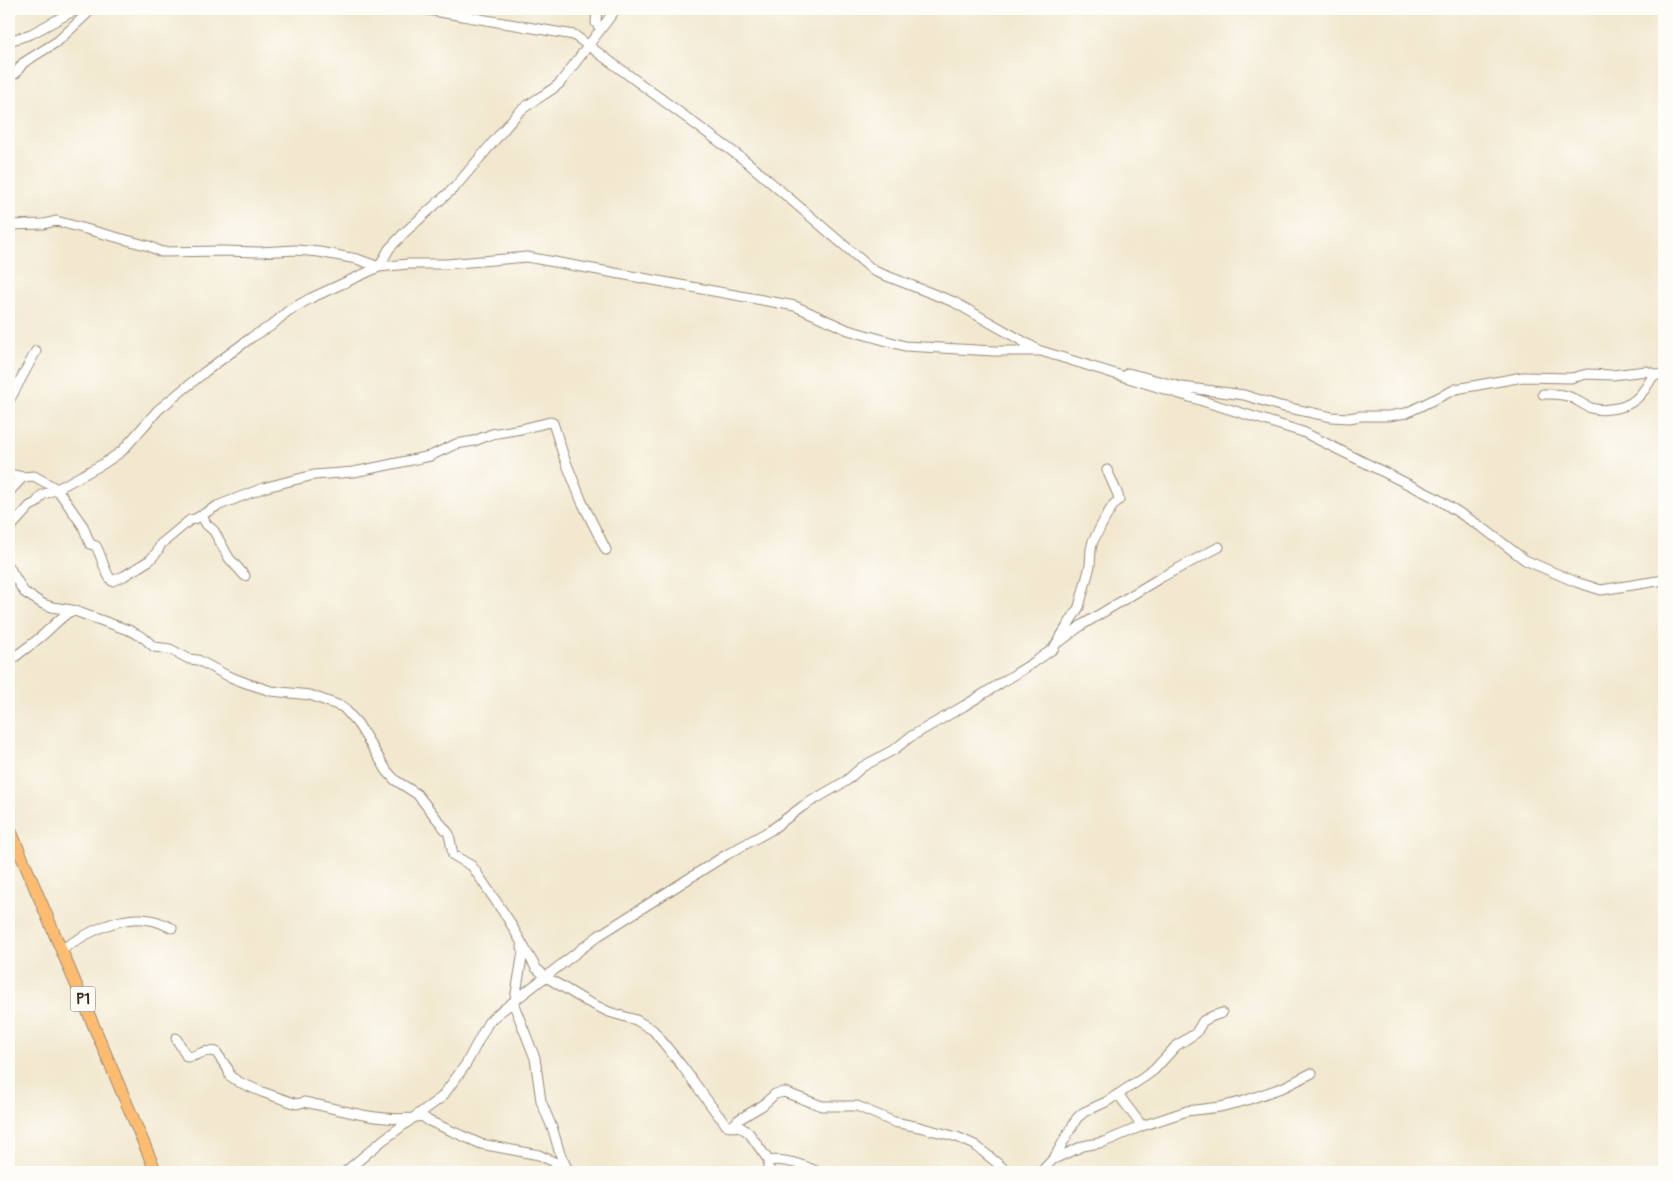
<svg xmlns="http://www.w3.org/2000/svg" width="1673" height="1181" viewBox="0 0 1673 1181" font-family="Pangolin,sans-serif">
	<style>
		.lines { fill: none; stroke-linecap: round; stroke-linejoin: round }
		.minor-casing { stroke: #968976; stroke-width: 11 }
		.major-casing { stroke: #968976; stroke-width: 13 }
		.minor { stroke: #fff; stroke-width: 9 }
		.major { stroke: #febc70; stroke-width: 11 }
		.labels { text-anchor: middle; stroke-width: 4.5; stroke-linejoin: round; paint-order: stroke }
		.shield { fill: #fdfcf7; stroke: #75695f; stroke-width: 1 }
		.shield-label { font-size: 15px; font-weight: bold; fill: #3b2a1e }
	</style>
	<rect width="100%" height="100%" fill="#fdfcf7"/>
	<filter id="ink" filterUnits="userSpaceOnUse"><feTurbulence type="fractalNoise" baseFrequency=".02" numOctaves="2"/><feDisplacementMap in="SourceGraphic" scale="10" xChannelSelector="R" yChannelSelector="G"/><feConvolveMatrix kernelMatrix="1 2 1 2 8 2 1 2 1" color-interpolation-filters="sRGB"/></filter>
	<filter id="wash" filterUnits="userSpaceOnUse"><feTurbulence type="fractalNoise" baseFrequency=".0096" numOctaves="4" result="noise"/><feDisplacementMap in="SourceGraphic" scale="20" xChannelSelector="R" yChannelSelector="G"/><feGaussianBlur stdDeviation="1.12" result="paint"/><feColorMatrix in="noise" values="0 0 0 0 0 0 0 0 0 0 0 0 0 0 0 0 0 1.4 0 .05"/><feComposite in="paint" operator="in"/></filter>
	<g filter="url(#wash)">
		<rect width="100%" height="100%" fill="#f2e8cf"/>
	</g>
	<g filter="url(#ink)">
		<g class="lines">
			<g class="minor-casing">
				<path id="minor" d="M 422,9 L 574,35 L 747,162 L 874,271 L 954,302 L 1040,351
					M 597,9 L 596,23 L 600,28
					M 9,41 L 31,34 L 77,9
					M 9,77 L 16,73 L 23,63 L 58,41 L 92,9
					M 9,225 L 44,224 L 56,221 L 149,246 L 161,252 L 222,251 L 259,252 L 296,250 L 319,252 L 357,259 L 379,267 L 408,264 L 446,264 L 527,257 L 795,306 L 848,330 L 905,346 L 994,351 L 1041,351 L 1303,432 L 1436,498 L 1483,528 L 1525,560 L 1576,582 L 1601,590 L 1664,580
					M 1128,373 L 1182,387 L 1244,395 L 1280,406 L 1332,417 L 1349,418 L 1361,416 L 1389,416 L 1406,413 L 1456,389 L 1523,377 L 1571,378 L 1587,374 L 1612,375 L 1646,371 L 1654,374
					M 1543,394 C 1552,394 1561,393 1570,397 C 1577,400 1583,405 1591,408 C 1597,410 1604,410 1610,409 C 1634,407 1643,394 1654,374 L 1664,376
					M 9,401 L 36,351
					M 9,474 L 23,477 L 34,476 L 57,489 L 103,464 L 122,451 L 158,410 L 206,371 L 252,337 L 271,326 L 288,311 L 311,298 L 379,267 L 389,249 L 404,233 L 455,187 L 517,114 C 530,101 547,95 560,83 L 616,9
					M 9,492 L 23,477
					M 202,515 L 206,524 L 214,531 L 229,558 L 245,576
					M 9,529 L 30,506 L 36,503 L 42,495 L 57,489 L 83,526 L 90,544 L 96,546 C 103,559 104,572 112,581 L 124,576 L 150,560 L 157,552 L 161,544 L 190,520 L 195,519 L 217,506 L 263,488 L 286,482 L 314,475 L 354,472 L 388,465 L 430,456 L 456,444 L 474,441 L 492,434 L 521,429 L 550,422 L 553,423 L 564,457 L 582,502 L 606,550
					M 9,567 L 24,592 L 43,604 L 52,607 L 72,610 L 131,631 L 144,638 L 154,647 L 170,649 L 189,659 L 198,660 L 228,676 L 246,683 L 271,691 L 310,695 L 343,707 L 358,724 L 387,771 L 395,780 L 417,794 L 449,834 L 453,855 L 472,866 L 508,919 L 536,968 L 546,977 L 586,1001 L 609,1012 L 636,1020 L 653,1030 L 682,1066 L 718,1115 L 722,1119 L 726,1125 L 732,1127 L 739,1126 L 749,1133 L 769,1161 C 785,1158 803,1165 818,1172
					M 1061,641 L 1082,625 L 1160,578 L 1219,547
					M 9,662 C 20,652 33,644 44,634 C 54,625 61,617 72,610
					M 522,947 L 523,952 L 514,1005 L 535,1058 L 541,1101 L 553,1130 L 560,1154 L 567,1168
					M 62,949 C 87,933 120,914 150,920 C 158,921 165,925 172,928
					M 176,1038 L 187,1057 C 198,1057 201,1049 216,1052 L 228,1069 L 230,1076 L 239,1082 L 262,1092 L 297,1104 L 304,1102 C 341,1109 385,1125 422,1116 L 429,1121 L 481,1144 L 539,1155 L 567,1168 L 569,1172
					M 1118,1094 L 1142,1126 L 1187,1111 L 1220,1107 L 1244,1101 L 1284,1087 L 1312,1073
					M 732,1127 L 738,1120 L 763,1105 L 775,1094 L 784,1092 L 822,1106 L 857,1106 L 894,1122 L 919,1127 L 957,1137 L 975,1145 L 1008,1172
					M 1054,1159 L 1083,1146 L 1104,1142 L 1142,1126
					M 769,1161 L 768,1167 L 771,1172
					M 345,1172 L 383,1140 L 442,1097 L 466,1064 L 488,1023 L 495,1016 L 598,936 L 726,855 L 771,830 L 803,806 L 846,781 L 862,767 L 895,749 L 910,737 L 964,706 L 1033,663 L 1053,649 L 1079,607 L 1090,566 L 1091,549 L 1093,541 L 1107,515 L 1114,504 L 1119,500 L 1118,495 L 1107,470
					M 1041,1172 L 1054,1158 L 1077,1118 L 1084,1112 L 1106,1102 L 1143,1078 L 1154,1070 L 1176,1046 L 1196,1033 L 1203,1021 L 1213,1016 L 1222,1013"/>
			</g>
			<g class="major-casing">
				<path id="major" d="M 9,827 L 156,1172"/>
			</g>
			<use href="#minor" class="minor"/>
			<use href="#major" class="major"/>
		</g>
	</g>
	<g class="labels">
		<rect class="shield" x="70.5" y="986.5" width="25" height="25" rx="4"/>
		<g class="shield-label">
			<text x="83" y="1004">P1</text>
		</g>
	</g>
	<rect width="1673" height="1181" fill="none" stroke="#fdfcf7" stroke-width="30"/>
</svg>
